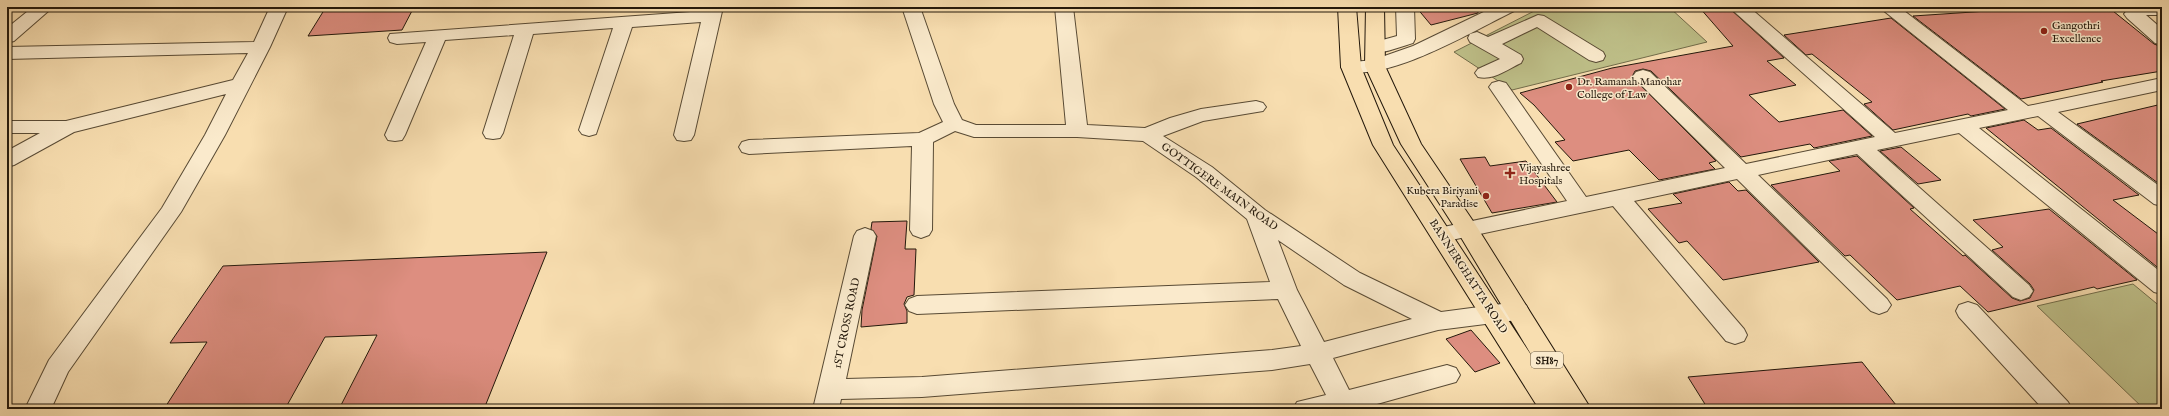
<svg xmlns="http://www.w3.org/2000/svg" width="2169" height="416" viewBox="0 0 2169 416" font-family="'IM FELL English',serif">
	<style>
		.green { fill: #bfc18a; stroke: #716c4a }
		.building { fill: #dd8e80; stroke: #23180b }
		.lines { fill: none; stroke-linecap: round; stroke-linejoin: round }
		.minor-casing { stroke: #584a34; stroke-width: 2 }
		.major-casing { stroke: #23180b; stroke-width: 2 }
		.minor { fill: #faeacc; fill-rule: evenodd }
		.major { fill: #f8deb0; fill-rule: evenodd }
		.poi-dot { fill: #8f2418; stroke: #faeacc; stroke-width: 1.5 }
		.labels { text-anchor: middle; stroke-width: 3; stroke-linejoin: round; paint-order: stroke }
		.shield { fill: #faeacc; stroke: #645745; stroke-width: 1 }
		.shield-label { font-size: 10px; font-weight: bold; fill: #23180b }
		.poi-label { font-size: 11px; fill: #23180b; stroke: #faeacc; text-anchor: start }
		.street-label { font-size: 11px; fill: #23180b; stroke: #faeacc }
	</style>
	<rect width="100%" height="100%" fill="#f8deb0"/>
	<filter id="stains"><feTurbulence type="fractalNoise" baseFrequency=".005" numOctaves="4"/><feColorMatrix values="0 0 0 0 .2 0 0 0 0 .09 0 0 0 0 .02 0 0 0 .5 -.17"/></filter>
	<radialGradient id="worn" r=".72"><stop offset=".6" stop-color="#630" stop-opacity="0"/><stop offset="1" stop-color="#630" stop-opacity=".3"/></radialGradient>
	<path class="green" d="M 1542,7 L 1669,7 L 1707,42 L 1512,90 L 1454,52 Z
		M 2133,284 L 2162,308 L 2162,409 L 2144,409 L 2037,306 Z"/>
	<path class="building" d="M 326,7 L 414,7 L 402,30 L 308,36 Z
		M 1416,7 L 1478,7 L 1478,13 L 1431,25 Z
		M 1699,7 L 1728,7 L 1784,58 L 1767,61 L 1796,85 L 1749,95 L 1779,122 L 1843,110 L 1872,136 L 1814,148 L 1810,144 L 1741,157 L 1651,71 L 1643,69 L 1635,71 L 1632,77 L 1716,161 L 1709,163 L 1715,169 L 1659,180 L 1629,150 L 1573,161 L 1555,142 L 1565,140 L 1534,105 L 1520,93 L 1612,68 L 1733,46 Z
		M 2048,7 L 2108,7 L 2154,44 L 2162,47 L 2162,71 L 2101,81 L 2103,82 L 2021,99 L 1913,16 Z
		M 1891,18 L 2005,109 L 1971,116 L 1968,114 L 1893,130 L 1864,104 L 1872,102 L 1812,54 L 1806,55 L 1784,35 Z
		M 2162,104 L 2162,182 L 2158,183 L 2077,124 Z
		M 2024,120 L 2038,130 L 2051,128 L 2139,195 L 2113,200 L 2162,237 L 2162,271 L 1986,128 Z
		M 1901,147 L 1941,180 L 1918,184 L 1880,151 Z
		M 1857,156 L 1914,208 L 1910,209 L 1963,256 L 1965,255 L 2012,298 L 2020,301 L 2030,298 L 2034,290 L 2030,284 L 1992,250 L 2003,247 L 1973,220 L 2049,209 L 2137,280 L 2097,289 L 2094,287 L 1988,312 L 1960,286 L 1897,300 L 1850,255 L 1845,256 L 1771,185 L 1840,171 L 1829,161 Z
		M 1485,157 L 1490,166 L 1526,161 L 1557,202 L 1492,213 L 1460,159 Z
		M 1729,182 L 1738,191 L 1746,190 L 1819,262 L 1723,280 L 1687,241 L 1679,243 L 1648,209 L 1682,203 L 1673,194 Z
		M 907,221 L 905,249 L 916,249 L 914,295 L 907,297 L 904,304 L 907,311 L 907,323 L 861,327 L 862,310 L 877,236 L 871,229 L 872,222 Z
		M 547,252 L 484,409 L 339,409 L 377,335 L 325,337 L 285,409 L 164,409 L 207,342 L 170,343 L 223,266 Z
		M 1471,330 L 1500,363 L 1475,372 L 1446,339 Z
		M 1862,362 L 1896,405 L 1855,409 L 1708,409 L 1688,377 Z"/>
	<g class="lines">
		<g class="minor-casing">
			<path id="minor" d="M 33,7 L 53,7 L 14,41 L 7,43 L 7,28 Z
				M 270,7 L 288,7 L 270,47 L 225,135 L 181,212 L 68,372 L 51,409 L 25,409 L 49,360 L 162,208 L 205,135 L 226,94 L 74,132 L 14,165 L 7,167 L 7,151 L 40,133 L 7,133 L 7,121 L 66,121 L 233,80 L 248,53 L 7,59 L 7,47 L 254,42 Z
				M 705,7 L 723,7 L 694,135 L 691,140 L 684,141 L 677,140 L 674,135 L 701,22 L 632,27 L 596,134 L 589,136 L 582,134 L 579,130 L 613,28 L 533,34 L 503,133 L 500,138 L 493,139 L 486,138 L 483,133 L 514,35 L 445,40 L 405,135 L 402,140 L 395,141 L 388,140 L 385,135 L 426,42 L 397,44 L 390,42 L 388,38 L 390,34 L 704,11 Z
				M 902,7 L 920,7 L 954,104 L 962,120 L 976,125 L 1066,125 L 1055,7 L 1073,7 L 1087,125 L 1145,128 L 1170,118 L 1201,109 L 1256,101 L 1263,103 L 1266,107 L 1263,111 L 1203,121 L 1163,136 L 1212,167 L 1265,210 L 1360,273 L 1441,312 L 1517,302 L 1526,305 L 1529,311 L 1526,317 L 1517,320 L 1438,330 L 1333,358 L 1349,390 L 1447,365 L 1456,368 L 1460,375 L 1456,382 L 1359,409 L 1293,409 L 1297,402 L 1326,395 L 1310,364 L 1272,370 L 922,397 L 841,399 L 839,409 L 813,409 L 854,236 L 857,231 L 865,228 L 873,231 L 876,236 L 846,379 L 922,377 L 1272,350 L 1301,346 L 1278,299 L 917,314 L 909,311 L 905,305 L 909,299 L 917,296 L 1270,282 L 1247,219 L 1196,177 L 1143,141 L 1077,137 L 974,137 L 955,131 L 933,142 L 932,230 L 929,235 L 921,238 L 913,235 L 910,230 L 912,146 L 749,154 L 742,152 L 739,147 L 742,142 L 749,140 L 919,133 L 943,122 L 934,104 ZM 1278,240 L 1344,285 L 1412,319 L 1324,342 L 1297,290 Z
				M 1396,7 L 1414,7 L 1415,39 L 1413,43 C 1399,47 1382,55 1368,52 L 1366,48 L 1368,44 L 1397,36 Z
				M 1494,7 L 1517,7 L 1514,11 C 1473,31 1389,82 1344,71 L 1341,67 L 1344,63 L 1373,60 L 1413,46 Z
				M 1729,7 L 1749,7 L 1895,133 L 2008,110 L 1879,7 L 1899,7 L 2028,106 L 2162,78 L 2162,90 L 2058,112 L 2162,188 L 2162,206 L 2154,204 L 2038,116 L 1979,128 L 2162,273 L 2162,294 L 2154,292 L 1959,133 L 1877,150 L 2029,285 L 2033,291 L 2029,297 L 2021,300 L 2013,297 L 1857,154 L 1758,175 L 1887,299 L 1891,305 L 1887,311 L 1879,314 L 1871,311 L 1737,179 L 1634,201 L 1744,329 L 1747,335 L 1744,341 L 1735,344 L 1726,341 L 1613,206 L 1442,242 L 1434,239 L 1431,234 L 1434,229 L 1567,201 L 1489,87 L 1492,83 L 1499,81 L 1506,83 L 1586,197 L 1725,168 L 1636,80 L 1633,76 L 1636,72 L 1643,70 L 1650,72 L 1746,164 L 1875,137 Z
				M 2130,7 L 2162,7 L 2162,15 L 2146,15 L 2162,29 L 2162,45 L 2155,43 L 2127,18 L 2124,14 Z
				M 1538,15 L 1544,16 L 1603,52 L 1605,56 L 1603,60 L 1596,62 L 1589,60 L 1537,27 L 1502,44 L 1521,55 L 1523,59 L 1521,63 C 1508,69 1493,81 1478,77 L 1475,73 L 1478,69 L 1500,59 L 1470,42 L 1468,38 L 1470,34 L 1477,32 L 1488,37 Z
				M 1968,302 L 1977,305 L 2068,402 L 2072,409 L 2043,409 L 1959,317 L 1956,311 L 1959,305 Z"/>
		</g>
		<g class="major-casing">
			<path id="major" d="M 1338,7 L 1356,7 L 1361,67 L 1393,145 L 1535,361 L 1459,234 L 1401,144 L 1365,66 L 1366,7 L 1384,7 L 1385,66 L 1421,144 L 1475,224 L 1591,409 L 1539,409 L 1373,145 L 1341,67 Z"/>
		</g>
		<use href="#minor" class="minor"/>
		<use href="#major" class="major"/>
	</g>
	<g class="poi-dot">
		<circle cx="2044" cy="31" r="4"/>
		<circle cx="1569" cy="87" r="4"/>
		<path d="M1508 167h4v4h4v4h-4v4h-4v-4h-4v-4h4z"/>
		<circle cx="1486" cy="196" r="4"/>
	</g>
	<g class="labels">
		<rect class="shield" x="1531" y="352" width="32" height="16" rx="3"/>
		<g class="shield-label">
			<text x="1547" y="364">SH87</text>
		</g>
		<g class="poi-label">
			<text x="2052" y="29">Gangothri<tspan x="2052" dy="13">Excellence</tspan></text>
			<text x="1577" y="85">Dr. Ramanah Manohar<tspan x="1577" dy="13">College of Law</tspan></text>
			<text x="1519" y="171">Vijayashree<tspan x="1519" dy="13">Hospitals</tspan></text>
			<text x="1478" y="194" text-anchor="end">Kubera Biriyani<tspan x="1478" dy="13">Paradise</tspan></text>
		</g>
		<g class="street-label">
			<text transform="translate(1220 186) rotate(36)" y="4">GOTTIGERE MAIN ROAD</text>
			<text transform="translate(1469 276) rotate(57)" y="4">BANNERGHATTA ROAD</text>
			<text transform="translate(846 323) rotate(-78)" y="4">1ST CROSS ROAD</text>
		</g>
	</g>
	<rect width="2169" height="416" fill="none" stroke="#f8deb0" stroke-width="24"/>
	<rect x="8" y="8" width="2153" height="400" fill="none" stroke="#23180b" stroke-width="2"/>
	<rect x="12" y="12" width="2145" height="392" fill="none" stroke="#23180b"/>
	<rect width="100%" height="100%" filter="url(#stains)"/>
	<rect width="100%" height="100%" fill="url(#worn)"/>
</svg>
